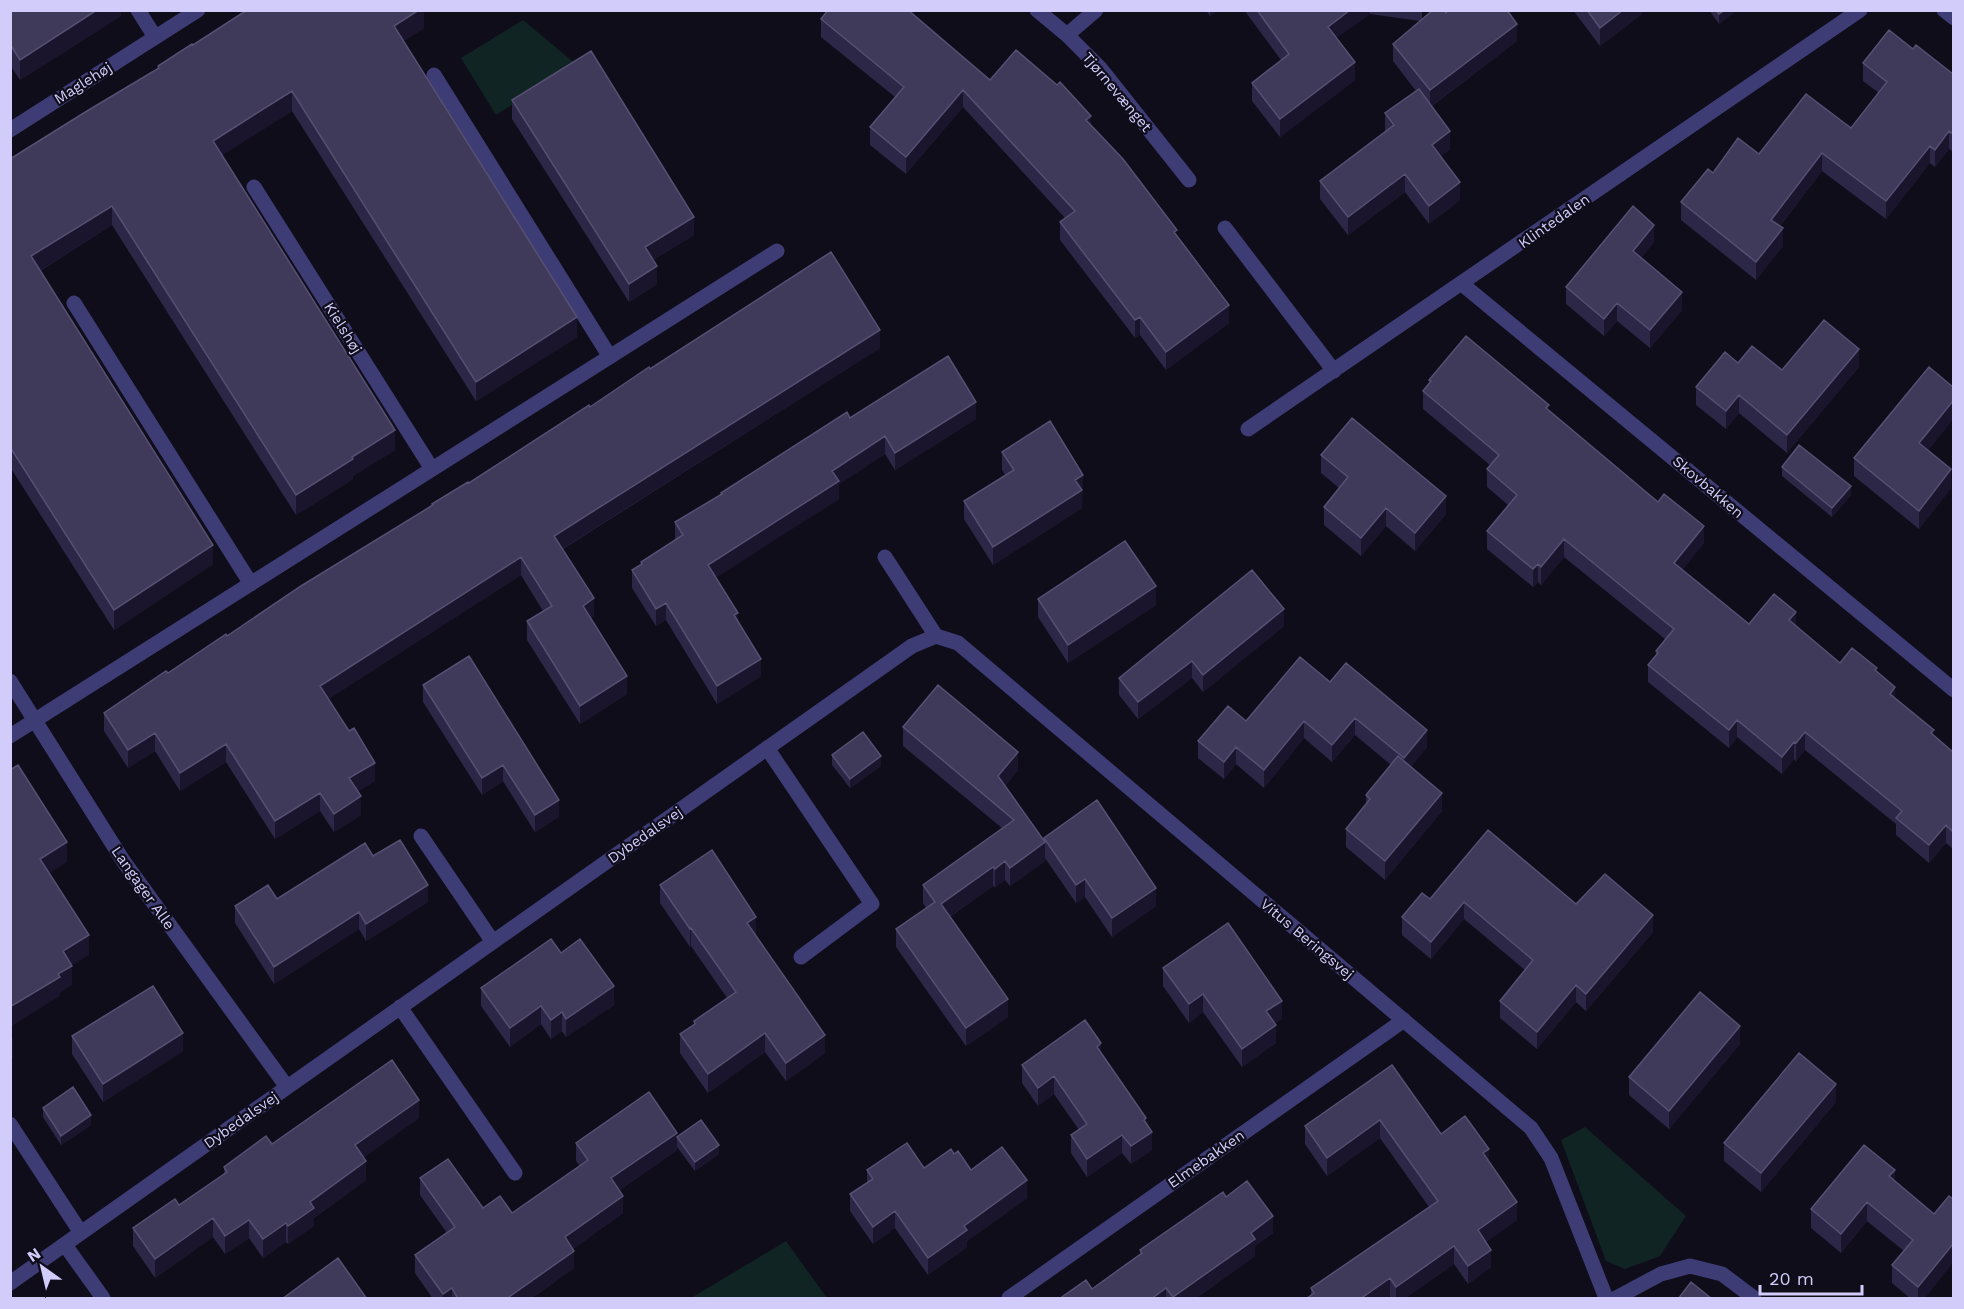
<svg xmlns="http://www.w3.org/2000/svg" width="1964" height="1309" viewBox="0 0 1964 1309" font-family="'Work Sans',sans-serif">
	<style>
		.green { fill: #102423 }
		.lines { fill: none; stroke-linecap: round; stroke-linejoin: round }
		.street { stroke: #3e3c75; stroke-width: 15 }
		.wall { fill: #2d2747 }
		.shaded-wall { fill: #1a152d }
		.building { fill: #3f395a; stroke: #565073; stroke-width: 1.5 }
		.labels { text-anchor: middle; stroke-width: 4.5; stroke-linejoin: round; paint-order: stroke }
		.street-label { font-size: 15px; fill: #d1ccfa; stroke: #0f0d1a }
	</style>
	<rect width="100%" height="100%" fill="#0f0d1a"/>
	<path class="green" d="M 523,20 L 577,65 L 496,115 L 461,58 Z
		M 1585,1127 L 1686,1216 L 1660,1256 L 1625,1269 L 1606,1261 L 1561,1140 Z
		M 786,1241 L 827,1298 L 691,1298 Z"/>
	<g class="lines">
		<path class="street" d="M 138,10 L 155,37
			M 1037,10 L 1067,35 L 1100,68 L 1189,180
			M 1944,10 L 1954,18
			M 1067,35 L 1096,10
			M 434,75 L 610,357
			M 10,130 L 198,10
			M 254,187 L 432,469
			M 1225,228 L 1334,371
			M 1462,284 L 1954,690
			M 74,303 L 251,584
			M 1248,429 L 1860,10
			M 885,557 L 936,636
			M 936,636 L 958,643 L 1531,1128 L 1551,1158 L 1606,1298
			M 10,681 L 124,862 L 287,1087
			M 10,736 L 777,251
			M 767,748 L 872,904 L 801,957
			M 421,836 L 493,942
			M 400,1007 L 515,1173
			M 10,1124 L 81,1233
			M 65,1245 L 103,1298
			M 10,1283 L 912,646 L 936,636
			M 1009,1298 L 1404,1020
			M 1616,1298 L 1661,1274 L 1690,1266 L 1722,1274 L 1754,1298"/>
	</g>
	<path class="wall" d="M 10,10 L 121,10 L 121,16 L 20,80 L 10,65 Z
		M 424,10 L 424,28 L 403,41 L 577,337 L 476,401 L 292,111 L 246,140 L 222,155 L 395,450 L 353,476 L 353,479 L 296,515 L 112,225 L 40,271 L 213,564 L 114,630 L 10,467 L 10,159 L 158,69 L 158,66 L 193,45 Z
		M 1206,10 L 1218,10 L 1210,16 Z
		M 1244,10 L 1422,10 L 1422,19 L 1446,13 L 1517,41 L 1432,106 L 1450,149 L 1441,156 L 1460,200 L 1429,224 L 1405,192 L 1348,235 L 1320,199 L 1320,181 L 1385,132 L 1385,113 L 1416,91 L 1393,61 L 1393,44 L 1420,21 L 1370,14 L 1336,38 L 1355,80 L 1280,137 L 1252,101 L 1252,83 L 1281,60 Z
		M 1573,10 L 1642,10 L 1642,14 L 1600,46 Z
		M 1709,10 L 1737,10 L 1719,24 Z
		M 913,15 L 990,80 L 1091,125 L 1177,235 L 1229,323 L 1166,370 L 1140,335 L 1135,338 L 1060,240 L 1060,222 L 1065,218 L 963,107 L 906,174 L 870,145 L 870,127 L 895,97 L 821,37 L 821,19 Z
		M 1913,49 L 1953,74 L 1953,152 L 1949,149 L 1935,167 L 1930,163 L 1886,219 L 1822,171 L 1780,226 L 1783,246 L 1756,280 L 1681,220 L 1681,202 L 1713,173 L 1759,154 L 1851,128 L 1879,93 L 1863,81 L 1863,63 Z
		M 512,100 L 694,235 L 653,260 L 657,284 L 629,302 L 512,119 Z
		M 1654,242 L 1641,258 L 1682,310 L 1650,348 L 1617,321 L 1604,336 L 1566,304 L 1566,287 Z
		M 880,348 L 563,549 L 594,616 L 591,618 L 627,694 L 580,724 L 527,640 L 527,621 L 543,611 L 521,575 L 328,699 L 375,781 L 358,791 L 361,815 L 334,832 L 320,811 L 275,839 L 226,762 L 180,791 L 155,751 L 128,768 L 104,731 L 104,713 L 432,506 L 432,504 L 469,483 L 650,369 Z
		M 1738,363 L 1782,370 L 1859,367 L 1787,453 L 1739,413 L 1726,429 L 1696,405 L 1696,387 Z
		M 1429,380 L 1549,411 L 1704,543 L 1682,570 L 1749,624 L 1796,626 L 1840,663 L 1877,672 L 1895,698 L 1934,736 L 1953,752 L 1953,849 L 1946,843 L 1929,863 L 1896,835 L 1896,824 L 1805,750 L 1796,761 L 1794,759 L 1782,774 L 1737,737 L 1729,748 L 1648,682 L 1648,665 L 1656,655 L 1656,651 L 1665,639 L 1564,557 L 1541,585 L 1538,582 L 1533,587 L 1487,549 L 1487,531 L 1508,505 L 1487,487 L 1487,469 L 1490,465 L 1423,409 L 1423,391 L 1429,384 Z
		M 850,418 L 976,419 L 895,470 L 885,454 L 839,484 L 839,499 L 715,577 L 738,621 L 761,676 L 717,704 L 666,620 L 656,626 L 632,588 L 632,570 L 641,565 L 641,562 L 675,540 L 675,522 L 721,495 L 721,493 Z
		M 1953,419 L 1928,450 L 1951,488 L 1919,529 L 1854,476 L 1854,458 Z
		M 1002,452 L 1083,493 L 1082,494 L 1082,508 L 993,565 L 964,519 L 964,501 L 1005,475 L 1002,470 Z
		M 1321,455 L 1446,514 L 1415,551 L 1386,526 L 1361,556 L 1324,525 L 1324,507 L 1339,488 L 1321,473 Z
		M 1782,467 L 1851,495 L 1832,517 L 1782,476 Z
		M 1038,599 L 1156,605 L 1068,663 L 1038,617 Z
		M 1284,626 L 1203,692 L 1192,678 L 1138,719 L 1119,695 L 1119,678 Z
		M 1330,682 L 1427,747 L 1411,766 L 1442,811 L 1385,880 L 1346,847 L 1346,829 L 1366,804 L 1366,795 L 1391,765 L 1355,735 L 1332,762 L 1304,738 L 1264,788 L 1236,764 L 1224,779 L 1198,758 L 1198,741 L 1246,721 Z
		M 423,685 L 559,817 L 535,832 L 503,781 L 482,795 L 423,702 Z
		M 903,727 L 1018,770 L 1005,786 L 1044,841 L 1044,838 L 1156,906 L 1112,937 L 1085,897 L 1076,903 L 1045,858 L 1045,861 L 1010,886 L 1005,880 L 995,887 L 993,886 L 950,917 L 1008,1017 L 966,1046 L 896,947 L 896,929 L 926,908 L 923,903 L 923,885 L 1002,828 L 903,746 Z
		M 832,755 L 881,766 L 850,788 L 832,765 Z
		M 373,856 L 428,902 L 366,941 L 359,929 L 274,984 L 235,923 L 235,906 L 277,899 Z
		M 660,885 L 756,935 L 756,936 L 825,1053 L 786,1081 L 765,1052 L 708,1093 L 680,1053 L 680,1034 L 694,1025 L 694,1021 L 727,998 L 691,946 L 690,947 L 660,903 Z
		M 1430,899 L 1576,904 L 1653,932 L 1586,1011 L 1576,1002 L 1537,1049 L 1500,1018 L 1500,1001 L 1525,970 L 1464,919 L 1431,959 L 1402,935 L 1402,917 Z
		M 561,953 L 614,1005 L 566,1037 L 562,1031 L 551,1039 L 541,1024 L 510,1047 L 481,1006 L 481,988 Z
		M 1163,968 L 1282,1019 L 1275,1023 L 1276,1043 L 1242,1067 L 1203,1012 L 1189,1023 L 1163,986 Z
		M 72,1036 L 183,1051 L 103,1102 L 72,1054 Z
		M 1740,1044 L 1669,1129 L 1629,1095 L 1629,1077 Z
		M 1101,1054 L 1146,1123 L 1152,1150 L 1131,1164 L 1122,1153 L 1087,1177 L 1071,1153 L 1071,1135 L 1079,1130 L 1054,1094 L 1038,1106 L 1022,1083 L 1022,1065 Z
		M 1392,1065 L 1441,1134 L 1489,1161 L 1517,1220 L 1486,1242 L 1491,1267 L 1468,1284 L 1454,1264 L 1404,1299 L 1392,1299 L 1390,1296 L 1386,1299 L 1306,1299 L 1311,1295 L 1311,1288 L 1429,1207 L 1380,1138 L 1327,1176 L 1305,1144 L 1305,1126 Z
		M 1836,1102 L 1761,1192 L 1724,1161 L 1724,1143 Z
		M 43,1108 L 91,1125 L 61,1145 L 43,1117 Z
		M 419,1118 L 363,1157 L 366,1180 L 314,1218 L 314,1226 L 288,1244 L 286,1242 L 263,1258 L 249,1238 L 225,1254 L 213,1237 L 155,1278 L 133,1246 L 133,1228 L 179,1205 L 224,1174 L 224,1167 L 272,1144 Z
		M 677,1137 L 719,1154 L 695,1171 L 677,1147 L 677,1150 L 620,1190 L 623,1213 L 573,1249 L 574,1268 L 531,1299 L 433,1299 L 415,1273 L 415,1255 L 447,1233 L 420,1195 L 420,1178 L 483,1208 L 512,1213 L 580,1166 L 576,1161 L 576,1143 Z
		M 954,1154 L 971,1170 L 1027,1198 L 967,1241 L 967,1247 L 928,1275 L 895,1228 L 873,1244 L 850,1211 L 850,1194 L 867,1183 L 867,1170 L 924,1168 Z
		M 1895,1181 L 1953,1262 L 1924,1299 L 1911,1299 L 1892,1283 L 1892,1265 L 1904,1251 L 1867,1221 L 1841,1253 L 1811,1228 L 1811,1209 Z
		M 1226,1197 L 1273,1233 L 1255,1246 L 1255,1256 L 1195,1299 L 1059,1299 L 1092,1289 L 1140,1254 L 1140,1250 Z"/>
	<path class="shaded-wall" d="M 97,10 L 121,10 L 121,16 L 20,80 L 20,60 Z
		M 419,10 L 424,10 L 424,28 L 394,46 L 394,26 Z
		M 904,10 L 917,10 L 904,25 Z
		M 1210,10 L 1218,10 L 1210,16 Z
		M 1350,10 L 1370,10 L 1370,14 L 1328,44 L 1328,27 Z
		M 1623,10 L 1642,10 L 1642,14 L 1600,46 L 1600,28 Z
		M 1725,10 L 1737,10 L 1719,24 L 1719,14 Z
		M 1517,24 L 1517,41 L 1430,107 L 1430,90 Z
		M 1355,62 L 1355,80 L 1280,137 L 1280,119 Z
		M 963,90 L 963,107 L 906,174 L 906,157 Z
		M 292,91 L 292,111 L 213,161 L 213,141 Z
		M 1091,116 L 1091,134 L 1086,120 Z
		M 1450,131 L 1450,149 L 1432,163 L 1432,145 Z
		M 1949,131 L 1949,149 L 1935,167 L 1935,150 Z
		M 1930,146 L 1930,163 L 1886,219 L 1886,201 Z
		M 1822,153 L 1822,171 L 1771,237 L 1771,220 Z
		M 1405,174 L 1405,192 L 1348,235 L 1348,217 Z
		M 1460,182 L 1460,200 L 1429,224 L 1429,206 Z
		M 112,206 L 112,225 L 31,276 L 31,256 Z
		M 694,217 L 694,235 L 645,265 L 645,247 Z
		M 1654,225 L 1654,242 L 1633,268 L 1633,251 Z
		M 1783,228 L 1783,246 L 1756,280 L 1756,262 Z
		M 657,266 L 657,284 L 629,302 L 629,284 Z
		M 1682,292 L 1682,310 L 1650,348 L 1650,330 Z
		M 1617,303 L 1617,321 L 1604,336 L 1604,319 Z
		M 1229,305 L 1229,323 L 1166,370 L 1166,352 Z
		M 577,317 L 577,337 L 476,401 L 476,382 Z
		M 1140,317 L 1140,335 L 1135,338 L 1135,320 Z
		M 880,330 L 880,348 L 554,554 L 554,536 Z
		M 1859,349 L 1859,367 L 1787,453 L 1787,435 Z
		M 1739,395 L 1739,413 L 1726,429 L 1726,411 Z
		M 1953,401 L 1953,419 L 1919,461 L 1919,443 Z
		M 976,402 L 976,419 L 895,470 L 895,453 Z
		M 395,430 L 395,450 L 353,476 L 353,479 L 296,515 L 296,495 Z
		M 885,436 L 885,454 L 839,484 L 839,499 L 708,583 L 708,565 L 832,471 Z
		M 1951,469 L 1951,488 L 1919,529 L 1919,511 Z
		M 1083,475 L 1082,508 L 993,565 L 993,547 L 1075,480 Z
		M 1851,486 L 1851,495 L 1832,517 L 1832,508 Z
		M 1446,496 L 1446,514 L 1415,551 L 1415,533 Z
		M 1386,508 L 1386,526 L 1361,556 L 1361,538 Z
		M 1704,526 L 1704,543 L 1674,581 L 1674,563 Z
		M 1564,539 L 1564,557 L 1541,585 L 1541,567 Z
		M 213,545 L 213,564 L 114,630 L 114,610 Z
		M 521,557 L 521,575 L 320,704 L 320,686 Z
		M 1538,564 L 1538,582 L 1533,587 L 1533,569 Z
		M 1156,586 L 1156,605 L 1068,663 L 1068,645 Z
		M 594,598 L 594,616 L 583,624 L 583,606 Z
		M 666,603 L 666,620 L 656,626 L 656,609 Z
		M 1284,609 L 1284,626 L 1203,692 L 1203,675 Z
		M 1796,612 L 1796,630 L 1789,620 Z
		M 738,613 L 738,630 L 734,615 Z
		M 761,659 L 761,676 L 717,704 L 717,686 Z
		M 1192,661 L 1192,678 L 1138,719 L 1138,702 Z
		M 627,676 L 627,694 L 580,724 L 580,706 Z
		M 1895,687 L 1895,705 L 1890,694 Z
		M 1355,718 L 1355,735 L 1332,762 L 1332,745 Z
		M 1737,720 L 1737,737 L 1729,748 L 1729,730 Z
		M 1304,721 L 1304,738 L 1264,788 L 1264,770 Z
		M 1427,730 L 1427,747 L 1404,775 L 1404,758 Z
		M 1805,732 L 1805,750 L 1796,761 L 1796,743 Z
		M 155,733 L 155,751 L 128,768 L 128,750 Z
		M 1794,742 L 1794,759 L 1782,774 L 1782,757 Z
		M 226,744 L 226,762 L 180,791 L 180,773 Z
		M 1236,747 L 1236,764 L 1224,779 L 1224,762 Z
		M 1018,752 L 1018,770 L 998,794 L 998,776 Z
		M 881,756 L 881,766 L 850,788 L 850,779 Z
		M 375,763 L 375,781 L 349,796 L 349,778 Z
		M 503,765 L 503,781 L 482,795 L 482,778 Z
		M 320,793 L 320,811 L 275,839 L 275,821 Z
		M 1442,793 L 1442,811 L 1385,880 L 1385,861 Z
		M 361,796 L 361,815 L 334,832 L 334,814 Z
		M 559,800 L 559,817 L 535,832 L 535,815 Z
		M 1946,825 L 1946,843 L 1929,863 L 1929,845 Z
		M 67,842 L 67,862 L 40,879 L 40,859 Z
		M 1045,842 L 1045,861 L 1010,886 L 1010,868 Z
		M 1005,861 L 1005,880 L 995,887 L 995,869 Z
		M 993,867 L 993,886 L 941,923 L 941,904 Z
		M 1085,879 L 1085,897 L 1076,903 L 1076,885 Z
		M 428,885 L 428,902 L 366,941 L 366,924 Z
		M 1156,888 L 1156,906 L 1112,937 L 1112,918 Z
		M 1464,902 L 1464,919 L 1431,959 L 1431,942 Z
		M 359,912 L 359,929 L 274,984 L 274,967 Z
		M 1653,915 L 1653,932 L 1586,1011 L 1586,994 Z
		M 756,917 L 756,935 L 747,942 L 747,923 Z
		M 691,928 L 691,946 L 690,947 L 690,929 Z
		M 89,935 L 89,955 L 63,971 L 63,951 Z
		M 72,966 L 72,985 L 60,993 L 60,996 L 10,1027 L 10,1007 Z
		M 1576,985 L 1576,1002 L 1537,1049 L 1537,1032 Z
		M 614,986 L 614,1005 L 566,1037 L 566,1019 Z
		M 1203,994 L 1203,1012 L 1189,1023 L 1189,1004 Z
		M 1008,999 L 1008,1017 L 966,1046 L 966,1028 Z
		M 1282,1001 L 1282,1019 L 1266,1029 L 1266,1011 Z
		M 541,1006 L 541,1024 L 510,1047 L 510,1028 Z
		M 562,1012 L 562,1031 L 551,1039 L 551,1020 Z
		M 1276,1025 L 1276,1043 L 1242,1067 L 1242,1049 Z
		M 1740,1026 L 1740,1044 L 1669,1129 L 1669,1111 Z
		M 183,1033 L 183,1051 L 103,1102 L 103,1084 Z
		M 765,1033 L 765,1052 L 708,1093 L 708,1074 Z
		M 825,1035 L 825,1053 L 786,1081 L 786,1063 Z
		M 13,1038 L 13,1058 L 10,1060 L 10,1040 Z
		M 1101,1043 L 1101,1061 L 1097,1047 Z
		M 1054,1076 L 1054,1094 L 1038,1106 L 1038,1088 Z
		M 1836,1084 L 1836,1102 L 1761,1192 L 1761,1173 Z
		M 419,1100 L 419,1118 L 355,1164 L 355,1145 Z
		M 91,1115 L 91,1125 L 61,1145 L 61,1136 Z
		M 1146,1118 L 1146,1136 L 1152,1132 L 1152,1150 L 1131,1164 L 1131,1146 L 1144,1120 Z
		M 1380,1120 L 1380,1138 L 1327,1176 L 1327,1158 Z
		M 677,1133 L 677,1150 L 611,1196 L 611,1178 Z
		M 1122,1135 L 1122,1153 L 1087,1177 L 1087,1159 Z
		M 719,1145 L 719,1154 L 695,1171 L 695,1162 Z
		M 1489,1149 L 1489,1166 L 1483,1153 Z
		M 366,1161 L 366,1180 L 314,1218 L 314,1226 L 288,1244 L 288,1226 L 310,1202 Z
		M 1895,1170 L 1895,1188 L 1889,1176 Z
		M 1027,1180 L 1027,1198 L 967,1241 L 967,1247 L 928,1275 L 928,1258 L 964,1226 Z
		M 623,1196 L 623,1213 L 565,1255 L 565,1237 Z
		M 1517,1202 L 1517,1220 L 1478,1248 L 1478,1230 Z
		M 1867,1202 L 1867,1221 L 1841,1253 L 1841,1234 Z
		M 895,1211 L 895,1228 L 873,1244 L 873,1227 Z
		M 1273,1216 L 1273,1233 L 1255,1246 L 1255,1256 L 1195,1299 L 1173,1299 L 1173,1297 L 1251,1233 Z
		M 213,1218 L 213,1237 L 155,1278 L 155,1259 Z
		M 249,1220 L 249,1238 L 225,1254 L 225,1236 Z
		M 286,1223 L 286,1242 L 263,1258 L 263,1239 Z
		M 1953,1244 L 1953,1262 L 1924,1299 L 1918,1299 L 1918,1287 Z
		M 1454,1246 L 1454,1264 L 1404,1299 L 1396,1299 L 1396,1287 Z
		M 1491,1250 L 1491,1267 L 1468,1284 L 1468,1266 Z
		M 574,1251 L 574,1268 L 531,1299 L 506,1299 Z
		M 1390,1278 L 1390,1296 L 1386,1299 L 1360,1299 Z
		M 452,1288 L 452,1299 L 443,1299 L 443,1294 Z
		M 1166,1288 L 1166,1299 L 1151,1299 Z"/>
	<path class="building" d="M 10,10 L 97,10 L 20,60 L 10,44 Z
		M 247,10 L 419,10 L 394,26 L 577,317 L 476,382 L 292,91 L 246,120 L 213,141 L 395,430 L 352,457 L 353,459 L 296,495 L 112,206 L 31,256 L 213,545 L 114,610 L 10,447 L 10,159 L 87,111 L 159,68 L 158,66 L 192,44 L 193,45 Z
		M 828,10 L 908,10 L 990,80 L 1016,50 L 1057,85 L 1060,82 L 1091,116 L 1086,120 L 1123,159 L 1177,230 L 1174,232 L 1229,305 L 1166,352 L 1140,317 L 1135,320 L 1060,222 L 1075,211 L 963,90 L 906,157 L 870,127 L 904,87 L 821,19 Z
		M 1257,10 L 1350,10 L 1328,27 L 1355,62 L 1280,119 L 1252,83 L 1289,54 Z
		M 1433,10 L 1444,10 L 1446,13 L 1449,10 L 1507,10 L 1517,24 L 1430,90 L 1393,44 Z
		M 1587,10 L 1623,10 L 1600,28 Z
		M 1716,10 L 1725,10 L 1719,14 Z
		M 1889,30 L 1913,49 L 1916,45 L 1953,74 L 1953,134 L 1949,131 L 1935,150 L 1930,146 L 1886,201 L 1822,153 L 1771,220 L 1783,228 L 1756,262 L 1681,202 L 1708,169 L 1713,173 L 1738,138 L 1759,154 L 1806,94 L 1851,128 L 1887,82 L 1863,63 Z
		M 591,51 L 694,217 L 645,247 L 657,266 L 629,284 L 512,100 Z
		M 1419,89 L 1450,131 L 1432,145 L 1460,182 L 1429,206 L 1405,174 L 1348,217 L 1320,181 L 1394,125 L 1385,113 Z
		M 1633,206 L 1654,225 L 1633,251 L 1682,292 L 1650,330 L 1617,303 L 1604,319 L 1566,287 Z
		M 831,252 L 880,330 L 554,536 L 594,598 L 583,606 L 627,676 L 580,706 L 527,621 L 552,606 L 521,557 L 320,686 L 349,731 L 354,728 L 375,763 L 349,778 L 361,796 L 334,814 L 320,793 L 275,821 L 226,744 L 180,773 L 155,733 L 128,750 L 104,713 L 166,671 L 168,673 L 226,634 L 227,636 L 301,586 L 433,505 L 432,504 L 468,482 L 469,483 L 589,405 L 590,407 L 649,367 L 650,369 Z
		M 1824,320 L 1859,349 L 1787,435 L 1739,395 L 1726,411 L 1696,387 L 1725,352 L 1738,363 L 1752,346 L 1782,370 Z
		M 1466,336 L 1549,405 L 1546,408 L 1658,502 L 1664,494 L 1704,526 L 1674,563 L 1749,624 L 1774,594 L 1796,612 L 1789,620 L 1840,663 L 1852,648 L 1877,668 L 1875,670 L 1895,687 L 1890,694 L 1934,730 L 1931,733 L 1953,752 L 1953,832 L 1946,825 L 1929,845 L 1896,818 L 1902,811 L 1805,732 L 1796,743 L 1794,742 L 1782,757 L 1737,720 L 1729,730 L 1648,665 L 1658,653 L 1656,651 L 1674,629 L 1564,539 L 1541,567 L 1538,564 L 1533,569 L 1487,531 L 1517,495 L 1487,469 L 1499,455 L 1423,391 L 1431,381 L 1429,380 Z
		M 948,356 L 976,402 L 895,453 L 885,436 L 832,471 L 839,481 L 708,565 L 738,613 L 734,615 L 761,659 L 717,686 L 666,603 L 656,609 L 632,570 L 642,564 L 641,562 L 683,535 L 675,522 L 722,494 L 721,493 L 847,412 L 850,418 Z
		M 1929,367 L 1953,387 L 1953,401 L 1919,443 L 1951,469 L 1919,511 L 1854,458 Z
		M 1352,418 L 1446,496 L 1415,533 L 1386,508 L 1361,538 L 1324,507 L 1348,477 L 1321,455 Z
		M 1050,421 L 1083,475 L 1075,480 L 1082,490 L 993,547 L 964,501 L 1014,470 L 1002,452 Z
		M 1799,445 L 1851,486 L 1832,508 L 1782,467 Z
		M 1125,541 L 1156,586 L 1068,645 L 1038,599 Z
		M 1252,570 L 1284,609 L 1203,675 L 1192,661 L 1138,702 L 1119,678 Z
		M 469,656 L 559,800 L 535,815 L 503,765 L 482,778 L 423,685 Z
		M 1300,657 L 1330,682 L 1346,663 L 1427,730 L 1404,758 L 1355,718 L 1332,745 L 1304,721 L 1264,770 L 1236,747 L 1224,762 L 1198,741 L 1228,706 L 1246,721 Z
		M 938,685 L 1018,752 L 998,776 L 1045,842 L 1010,868 L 1005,861 L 995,869 L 993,867 L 941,904 L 1008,999 L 966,1028 L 896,929 L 935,902 L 923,885 L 1014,820 L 903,727 Z
		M 863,732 L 881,756 L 850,779 L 832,755 Z
		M 1398,756 L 1442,793 L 1385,861 L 1346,829 L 1370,799 L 1366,795 Z
		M 18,765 L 67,842 L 40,859 L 89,935 L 63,951 L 72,966 L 58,974 L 60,977 L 10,1007 L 10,770 Z
		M 1097,800 L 1156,888 L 1112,918 L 1085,879 L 1076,885 L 1044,838 Z
		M 1488,830 L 1576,904 L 1605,874 L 1653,915 L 1586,994 L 1576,985 L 1537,1032 L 1500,1001 L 1533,960 L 1464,902 L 1431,942 L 1402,917 L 1422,893 L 1430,899 Z
		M 400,840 L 428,885 L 366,924 L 359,912 L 274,967 L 235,906 L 268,885 L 277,899 L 365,843 L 373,856 Z
		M 712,850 L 756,917 L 747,923 L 825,1035 L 786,1063 L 765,1033 L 708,1074 L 680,1034 L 695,1024 L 694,1021 L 736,992 L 691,928 L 690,929 L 660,885 Z
		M 1228,923 L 1282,1001 L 1266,1011 L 1276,1025 L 1242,1049 L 1203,994 L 1189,1004 L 1163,968 Z
		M 551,939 L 561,953 L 580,939 L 614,986 L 566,1019 L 562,1012 L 551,1020 L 541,1006 L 510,1028 L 481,988 Z
		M 153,986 L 183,1033 L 103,1084 L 72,1036 Z
		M 1700,992 L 1740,1026 L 1669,1111 L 1629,1077 Z
		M 1085,1020 L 1101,1043 L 1097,1047 L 1146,1118 L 1144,1120 L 1152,1132 L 1131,1146 L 1122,1135 L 1087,1159 L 1071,1135 L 1087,1124 L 1054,1076 L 1038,1088 L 1022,1065 Z
		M 1799,1053 L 1836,1084 L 1761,1173 L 1724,1143 Z
		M 392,1060 L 419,1100 L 355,1145 L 366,1161 L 310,1202 L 314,1208 L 288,1226 L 286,1223 L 263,1239 L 249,1220 L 225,1236 L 213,1218 L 155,1259 L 133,1228 L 175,1199 L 179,1205 L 227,1172 L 224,1167 L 266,1136 L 272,1144 Z
		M 1392,1065 L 1441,1134 L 1465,1116 L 1489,1149 L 1483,1153 L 1517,1202 L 1478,1230 L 1491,1250 L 1468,1266 L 1454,1246 L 1396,1287 L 1390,1278 L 1360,1299 L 1306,1299 L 1314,1293 L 1311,1288 L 1438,1201 L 1380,1120 L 1327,1158 L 1305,1126 Z
		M 73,1087 L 91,1115 L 61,1136 L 43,1108 Z
		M 649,1092 L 677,1133 L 611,1178 L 623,1196 L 565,1237 L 574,1251 L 506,1299 L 458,1299 L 452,1288 L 443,1294 L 415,1255 L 455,1227 L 420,1178 L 448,1159 L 483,1208 L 500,1196 L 512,1213 L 588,1160 L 576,1143 Z
		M 701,1120 L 719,1145 L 695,1162 L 677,1137 Z
		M 907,1143 L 924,1168 L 951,1149 L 954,1154 L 958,1151 L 971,1170 L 1002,1147 L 1027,1180 L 964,1226 L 967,1230 L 928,1258 L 895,1211 L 873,1227 L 850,1194 L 873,1179 L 867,1170 Z
		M 1864,1145 L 1895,1170 L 1889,1176 L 1934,1214 L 1949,1196 L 1953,1199 L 1953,1244 L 1918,1287 L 1892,1265 L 1913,1240 L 1867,1202 L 1841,1234 L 1811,1209 Z
		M 1247,1181 L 1273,1216 L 1251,1233 L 1255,1239 L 1173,1297 L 1166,1288 L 1151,1299 L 1059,1299 L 1086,1280 L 1092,1289 L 1142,1253 L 1140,1250 L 1223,1192 L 1226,1197 Z
		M 338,1258 L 367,1299 L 282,1299 Z
		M 1691,1282 L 1712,1299 L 1678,1299 Z"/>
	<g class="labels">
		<g class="street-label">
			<text transform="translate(83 83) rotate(-32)" y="5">Maglehøj</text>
			<text transform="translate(1117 92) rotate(50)" y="5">Tjørnevænget</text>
			<text transform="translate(1554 221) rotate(-35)" y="5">Klintedalen</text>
			<text transform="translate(343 328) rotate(58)" y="5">Kielshøj</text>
			<text transform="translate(1708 487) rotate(40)" y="5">Skovbakken</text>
			<text transform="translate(645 835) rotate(-35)" y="5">Dybedalsvej</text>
			<text transform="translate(143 888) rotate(55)" y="5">Langager Alle</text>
			<text transform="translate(1307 939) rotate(40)" y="5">Vitus Beringsvej</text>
			<text transform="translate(241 1120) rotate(-35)" y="5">Dybedalsvej</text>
			<text transform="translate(1206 1159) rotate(-35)" y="5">Elmebakken</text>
		</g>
	</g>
	<rect width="1964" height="1309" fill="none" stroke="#d1ccfa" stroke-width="24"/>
	<g transform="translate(42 1267) rotate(326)" stroke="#0f0d1a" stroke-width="4.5" paint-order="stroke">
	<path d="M0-4.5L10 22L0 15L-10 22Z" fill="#d1ccfa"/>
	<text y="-9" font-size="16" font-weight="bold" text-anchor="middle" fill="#d1ccfa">N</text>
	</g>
	<path d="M1760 1285v9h102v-9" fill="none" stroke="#d1ccfa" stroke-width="3"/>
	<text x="1769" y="1285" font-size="18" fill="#d1ccfa" stroke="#0f0d1a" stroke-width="4.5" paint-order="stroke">20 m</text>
</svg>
